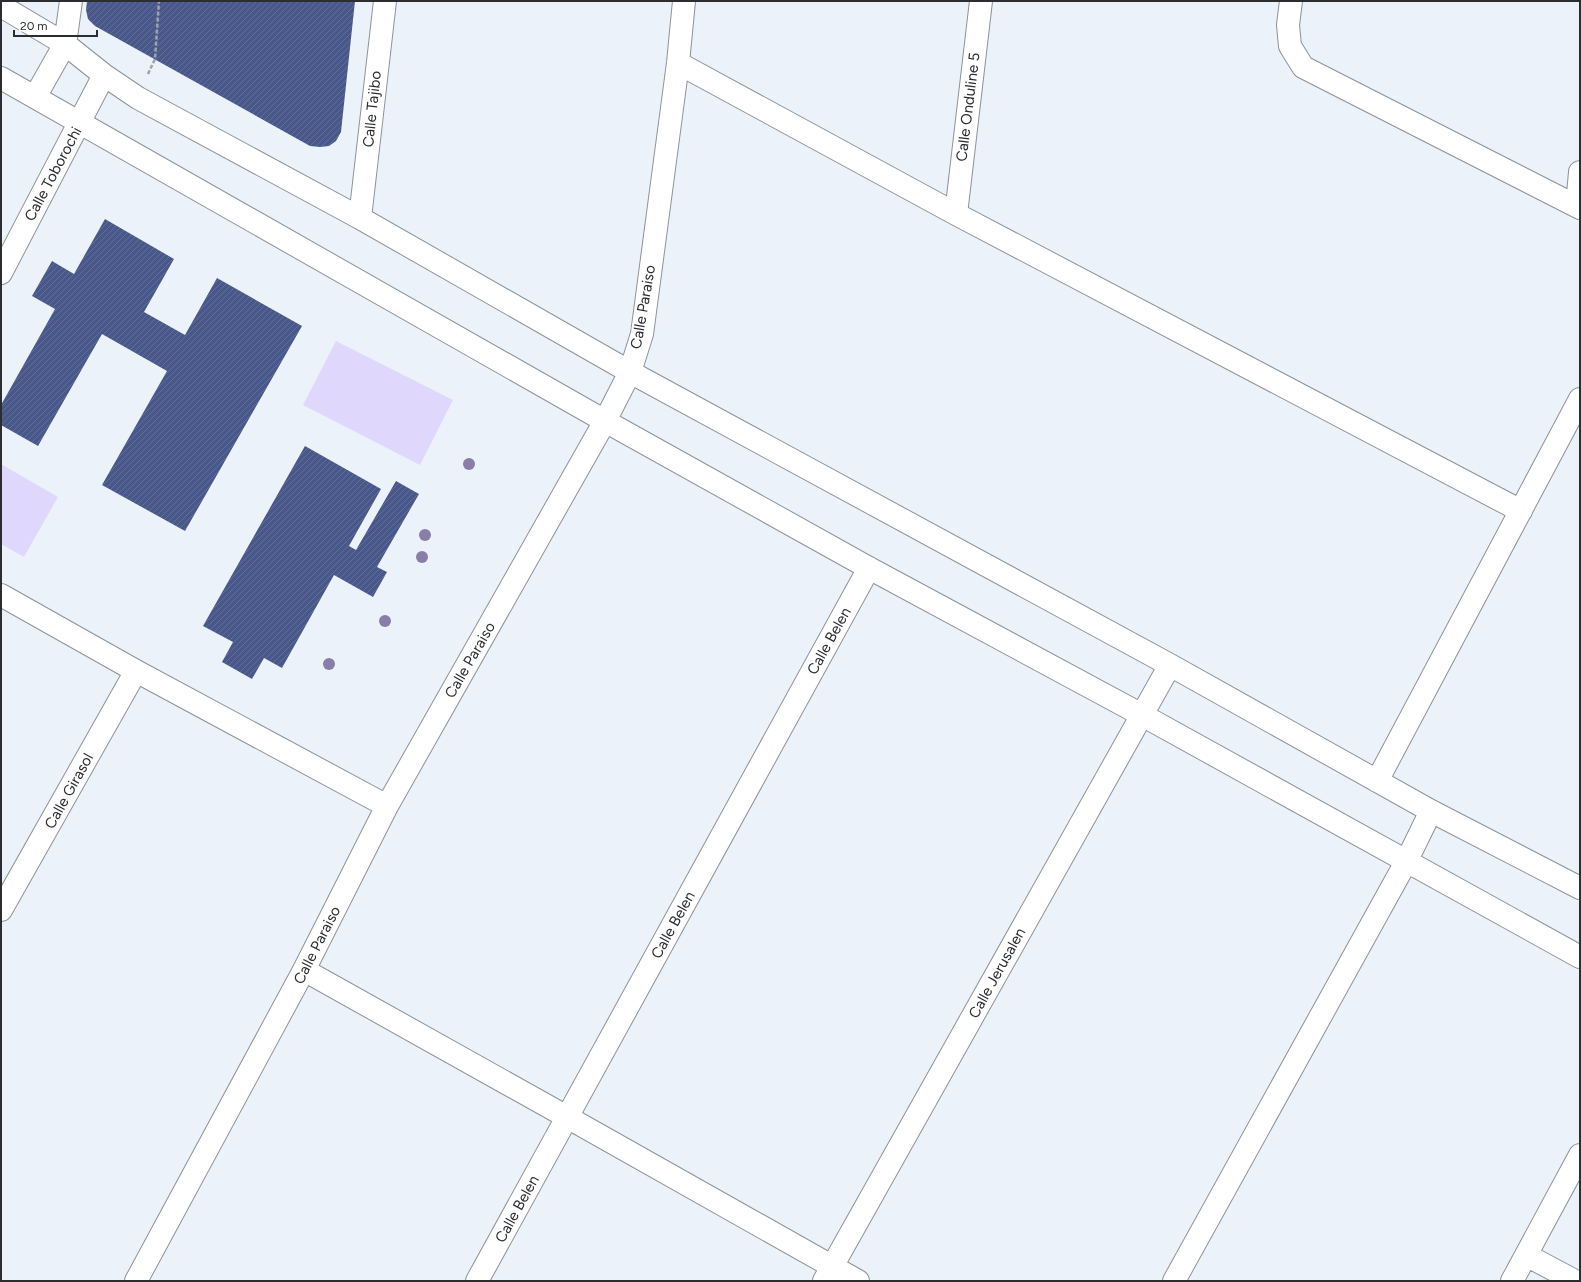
<svg xmlns="http://www.w3.org/2000/svg" width="1581" height="1282" viewBox="0 0 1581 1282" font-family="Figtree,sans-serif">
	<style>
		.pitch { fill: #dfd8fc }
		.building { fill: url(#building-hatch) }
		.lines { fill: none; stroke-linecap: round; stroke-linejoin: round }
		.minor-casing { stroke: #8c9399; stroke-width: 24 }
		.path { stroke: #9fa4a9; stroke-width: 2.5; stroke-dasharray: 4 2; stroke-linecap: butt }
		.minor { stroke: #fff; stroke-width: 22 }
		.tree { fill: #887ea7 }
		.labels { text-anchor: middle; stroke-width: 4; stroke-linejoin: round; paint-order: stroke }
		.street-label { font-size: 15px; fill: #2b2d30; stroke: #fefefe }
	</style>
	<defs>
		<pattern id="building-hatch" width="6" height="6" patternUnits="userSpaceOnUse"><rect width="6" height="6" fill="#49588a"/><path d="M-1 1l2-2M0 6l6-6M5 7l2-2" fill="none" stroke="#616d95"/></pattern>
	</defs>
	<rect width="100%" height="100%" fill="#ebf2f9"/>
	<path class="pitch" d="M 336,341 L 453,400 L 420,465 L 303,405 Z
		M 1,464 L 58,497 L 24,557 L 1,544 Z"/>
	<path class="building" d="M 87,1 L 355,1 L 341,132 L 336,141 L 329,146 L 320,147 L 310,146 L 95,26 L 88,19 L 86,10 Z
		M 105,219 L 174,259 L 144,312 L 185,335 L 217,278 L 302,326 L 185,531 L 102,485 L 167,371 L 102,334 L 38,446 L 1,425 L 1,405 L 55,309 L 32,296 L 52,261 L 74,274 Z
		M 305,446 L 381,489 L 349,546 L 356,550 L 396,481 L 419,494 L 377,567 L 387,572 L 373,597 L 334,575 L 282,668 L 264,658 L 252,679 L 222,662 L 233,642 L 203,626 Z"/>
	<g class="lines">
		<g class="minor-casing">
			<path id="minor" d="M 1291,1 L 1288,25 L 1290,46 L 1303,67 L 1580,208
				M 1,6 L 65,44 L 104,75 L 138,98 L 360,218 L 630,372 L 1170,665 L 1431,811 L 1580,888
				M 678,63 L 956,214 L 1521,511
				M 1,78 L 605,421 L 869,568 L 1142,715 L 1580,957
				M 35,97 L 65,44 L 71,1
				M 1577,206 L 1580,172
				M 956,214 L 981,1
				M 360,218 L 385,1
				M 1,273 L 104,75
				M 1,595 L 136,671 L 387,806
				M 1377,781 L 1580,399
				M 1,910 L 136,671
				M 304,970 L 567,1117 L 858,1281
				M 1526,1255 L 1575,1281
				M 136,1281 L 304,970 L 387,806 L 605,421 L 630,372 L 642,334 L 678,63 L 684,1
				M 477,1281 L 869,568
				M 824,1281 L 1170,665
				M 1174,1281 L 1406,862 L 1431,811
				M 1512,1281 L 1580,1155"/>
		</g>
		<path class="path" d="M 148,74 L 155,59 L 159,1"/>
		<use href="#minor" class="minor"/>
	</g>
	<g class="tree">
		<circle cx="469" cy="464" r="6"/>
		<circle cx="425" cy="535" r="6"/>
		<circle cx="422" cy="557" r="6"/>
		<circle cx="385" cy="621" r="6"/>
		<circle cx="329" cy="664" r="6"/>
	</g>
	<g class="labels">
		<g class="street-label">
			<text transform="translate(968 107) rotate(-83)" y="5">Calle Onduline 5</text>
			<text transform="translate(372 109) rotate(-84)" y="5">Calle Tajibo</text>
			<text transform="translate(53 174) rotate(-62)" y="5">Calle Toborochi</text>
			<text transform="translate(643 307) rotate(-80)" y="5">Calle Paraiso</text>
			<text transform="translate(829 641) rotate(-61)" y="5">Calle Belen</text>
			<text transform="translate(470 660) rotate(-60)" y="5">Calle Paraiso</text>
			<text transform="translate(69 791) rotate(-61)" y="5">Calle Girasol</text>
			<text transform="translate(673 925) rotate(-61)" y="5">Calle Belen</text>
			<text transform="translate(317 945) rotate(-63)" y="5">Calle Paraiso</text>
			<text transform="translate(997 973) rotate(-61)" y="5">Calle Jerusalen</text>
			<text transform="translate(517 1209) rotate(-61)" y="5">Calle Belen</text>
		</g>
	</g>
	<rect width="1581" height="1282" fill="none" stroke="#2b2d30" stroke-width="4"/>
	<path d="M14 30v6h83v-6" fill="none" stroke="#2b2d30" stroke-width="2"/>
	<text x="20" y="30" font-size="12" fill="#2b2d30" stroke="#fefefe" stroke-width="3" paint-order="stroke">20 m</text>
</svg>
